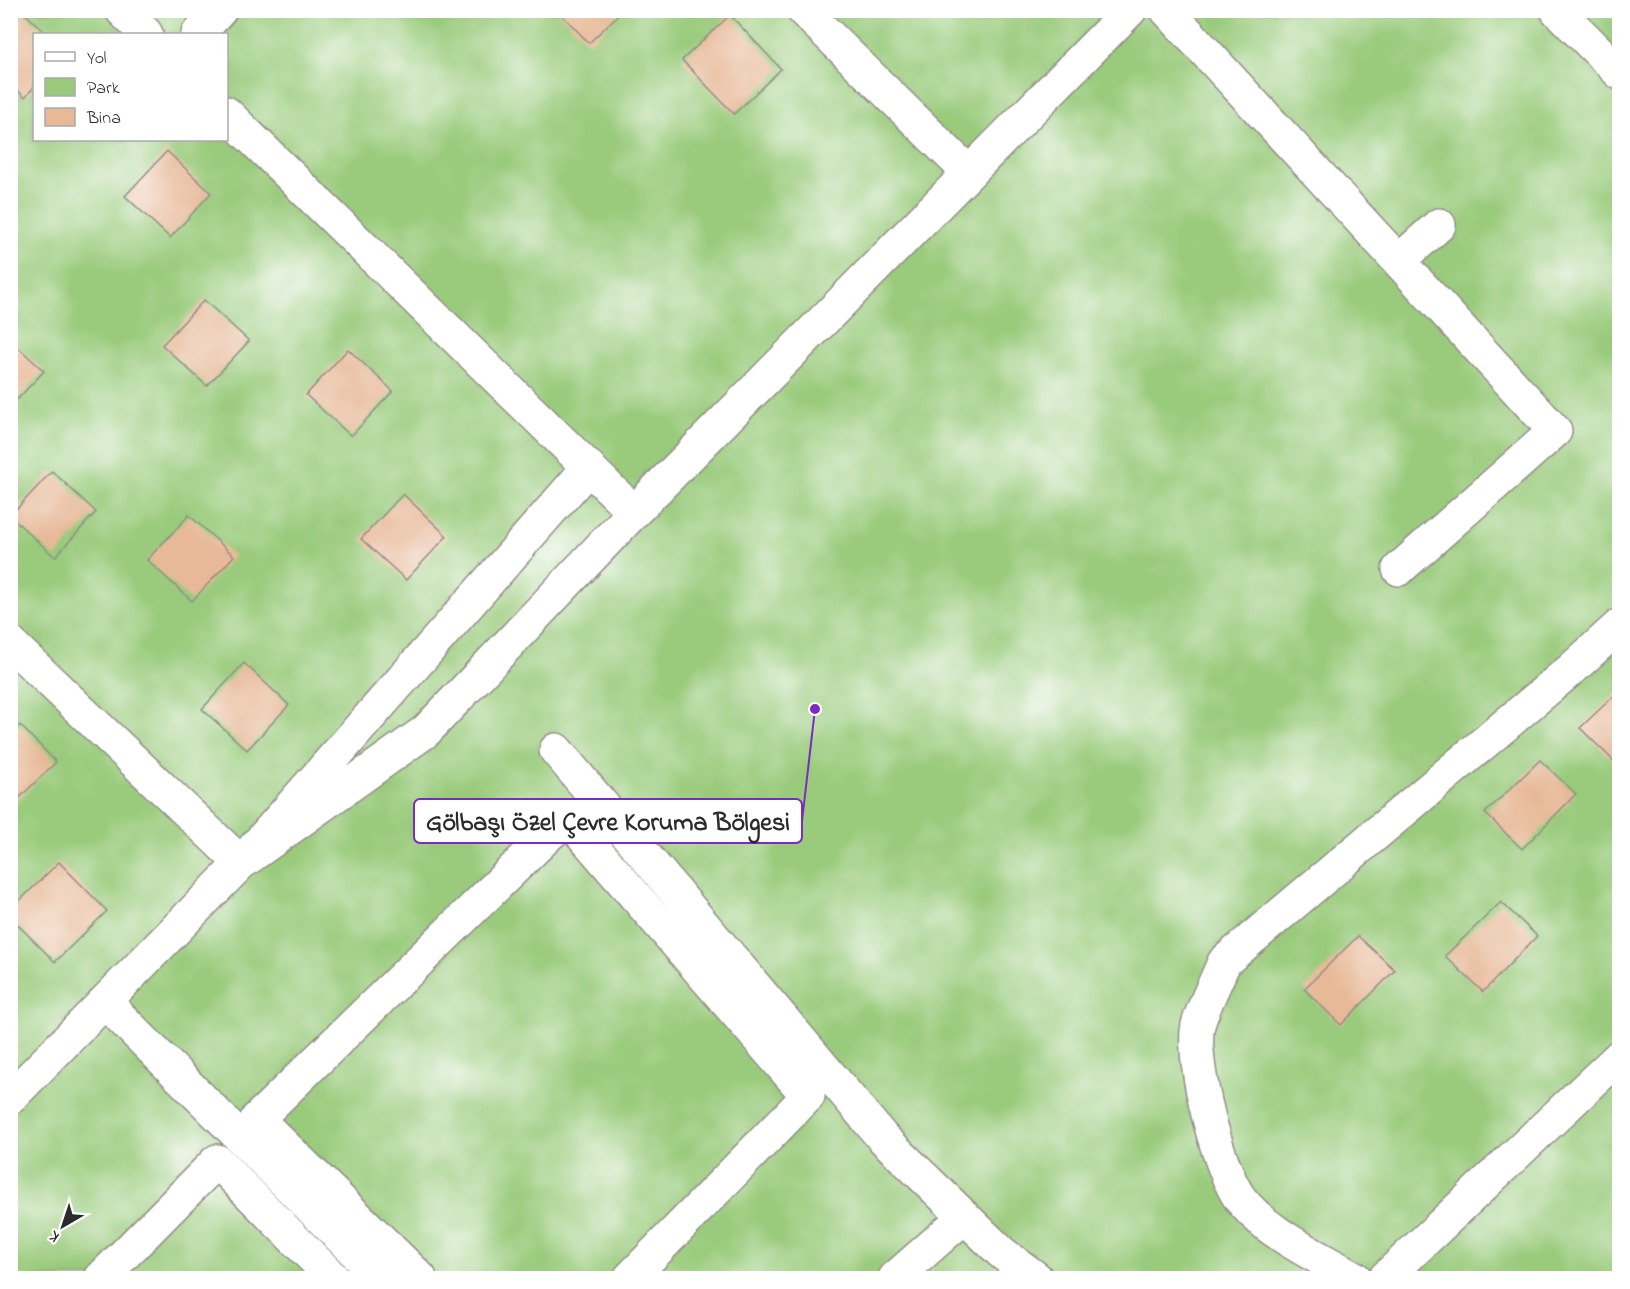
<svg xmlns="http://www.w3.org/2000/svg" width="1630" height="1289" viewBox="0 0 1630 1289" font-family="'Indie Flower',sans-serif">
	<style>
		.green { fill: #9acb7b; stroke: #627b53; stroke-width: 1.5; fill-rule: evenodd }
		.building { fill: #e7b998 }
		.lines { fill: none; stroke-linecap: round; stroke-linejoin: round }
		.minor-casing { stroke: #928e86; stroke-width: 36 }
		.minor { stroke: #fff; stroke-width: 33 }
		.leader { fill: none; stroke: #7b2cbf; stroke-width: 2 }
		.callout-dot { fill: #7b2cbf; stroke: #fff; stroke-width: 2 }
		.callout { fill: #fff; stroke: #7b2cbf; stroke-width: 2 }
		.callout-label { font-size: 26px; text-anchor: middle; font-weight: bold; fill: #2b2b2b }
	</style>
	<rect width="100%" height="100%" fill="#fff"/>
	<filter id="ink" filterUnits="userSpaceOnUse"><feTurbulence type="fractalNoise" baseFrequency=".0167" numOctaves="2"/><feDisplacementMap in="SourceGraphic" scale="12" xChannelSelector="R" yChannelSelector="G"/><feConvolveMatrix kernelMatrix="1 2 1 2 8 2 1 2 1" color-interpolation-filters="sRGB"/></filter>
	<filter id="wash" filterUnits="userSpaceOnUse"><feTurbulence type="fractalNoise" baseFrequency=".008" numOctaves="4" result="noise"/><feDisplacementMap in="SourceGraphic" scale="24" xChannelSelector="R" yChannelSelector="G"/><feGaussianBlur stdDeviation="1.35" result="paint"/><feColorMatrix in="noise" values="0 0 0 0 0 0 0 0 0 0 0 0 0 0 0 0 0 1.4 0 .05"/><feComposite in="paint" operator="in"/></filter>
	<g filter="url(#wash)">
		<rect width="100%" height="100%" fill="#f8f0e1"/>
		<path class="green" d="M 11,11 L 1619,11 L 1619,1278 L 11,1278 ZM 34,34 L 226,34 L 226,140 L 34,140 Z"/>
		<g id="blocks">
			<path class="building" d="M 557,10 L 623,10 L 589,43 Z
				M 22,11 L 47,34 L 34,34 L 34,87 L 25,97 L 10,84 L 10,23 Z
				M 730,15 L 781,69 L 734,114 L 682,60 Z
				M 167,151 L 211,193 L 170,238 L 125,196 Z
				M 204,300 L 249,341 L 207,386 L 162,345 Z
				M 10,340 L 44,371 L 10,407 Z
				M 348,349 L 393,391 L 351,436 L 306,395 Z
				M 52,471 L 96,512 L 55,557 L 10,516 Z
				M 403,494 L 447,536 L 406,580 L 361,539 Z
				M 189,515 L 234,556 L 192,601 L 147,560 Z
				M 244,663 L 289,705 L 247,750 L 202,709 Z
				M 1620,690 L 1620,762 L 1617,764 L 1580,728 Z
				M 20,725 L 56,762 L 10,807 L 10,735 Z
				M 1540,760 L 1576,794 L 1522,849 L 1485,813 Z
				M 59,862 L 107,911 L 55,962 L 10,917 L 10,910 Z
				M 1501,902 L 1537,936 L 1483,992 L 1445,956 Z
				M 1358,936 L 1395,970 L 1341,1025 L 1304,989 Z"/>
		</g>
	</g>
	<g filter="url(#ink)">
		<use href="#blocks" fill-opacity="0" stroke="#928e86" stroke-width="1.5"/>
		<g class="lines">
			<g class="minor-casing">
				<path id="minor" d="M 122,10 L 146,34
					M 803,10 L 969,173
					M 1167,10 L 1555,431 L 1399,569
					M 1557,10 L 1620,73
					M 198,34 L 220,10
					M 226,113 L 634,512
					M 1400,260 L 1439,225
					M 10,643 L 241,863 L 589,467
					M 556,750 L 882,1137 L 1002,1253 L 1036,1278
					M 105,1002 L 381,1278
					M 10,1098 L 241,863 L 426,731 L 634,512 L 1130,10
					M 101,1278 L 217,1161 L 333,1278
					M 420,1278 L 257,1119 L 567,817 L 808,1096 L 630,1278
					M 895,1278 L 964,1217
					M 1355,1278 C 1317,1256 1270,1235 1242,1201 C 1219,1174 1190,1060 1198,1025 C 1204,1004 1216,982 1224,962 L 1574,667 L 1620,625
					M 1385,1278 L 1620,1056"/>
			</g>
			<use href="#minor" class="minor"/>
		</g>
	</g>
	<path class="leader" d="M815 709L802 821"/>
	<circle class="callout-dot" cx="815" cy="709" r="6"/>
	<rect class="callout" x="414" y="799" width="388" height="44" rx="6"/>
	<g class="callout-label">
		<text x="608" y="830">Gölbaşı Özel Çevre Koruma Bölgesi</text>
	</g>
	<rect width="1630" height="1289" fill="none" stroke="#fff" stroke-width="36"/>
	<rect x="33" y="33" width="195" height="108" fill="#ffffff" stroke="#aaaaaa" stroke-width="1.5"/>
	<rect x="45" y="52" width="30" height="9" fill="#ffffff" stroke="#aaaaaa" stroke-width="1.5"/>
	<text x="87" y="63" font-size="18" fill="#2b2b2b">Yol</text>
	<rect x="45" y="78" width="30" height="18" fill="#9acb7b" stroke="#aaaaaa" stroke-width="1.5"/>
	<text x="87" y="93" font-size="18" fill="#2b2b2b">Park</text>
	<rect x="45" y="108" width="30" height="18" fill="#e7b998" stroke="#aaaaaa" stroke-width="1.5"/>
	<text x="87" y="123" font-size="18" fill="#2b2b2b">Bina</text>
	<g transform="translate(63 1226) rotate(219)" stroke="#ffffff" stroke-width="4.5" paint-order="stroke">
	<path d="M0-4.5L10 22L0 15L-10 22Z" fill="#2b2b2b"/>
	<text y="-9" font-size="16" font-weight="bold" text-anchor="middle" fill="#2b2b2b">K</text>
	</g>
</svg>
